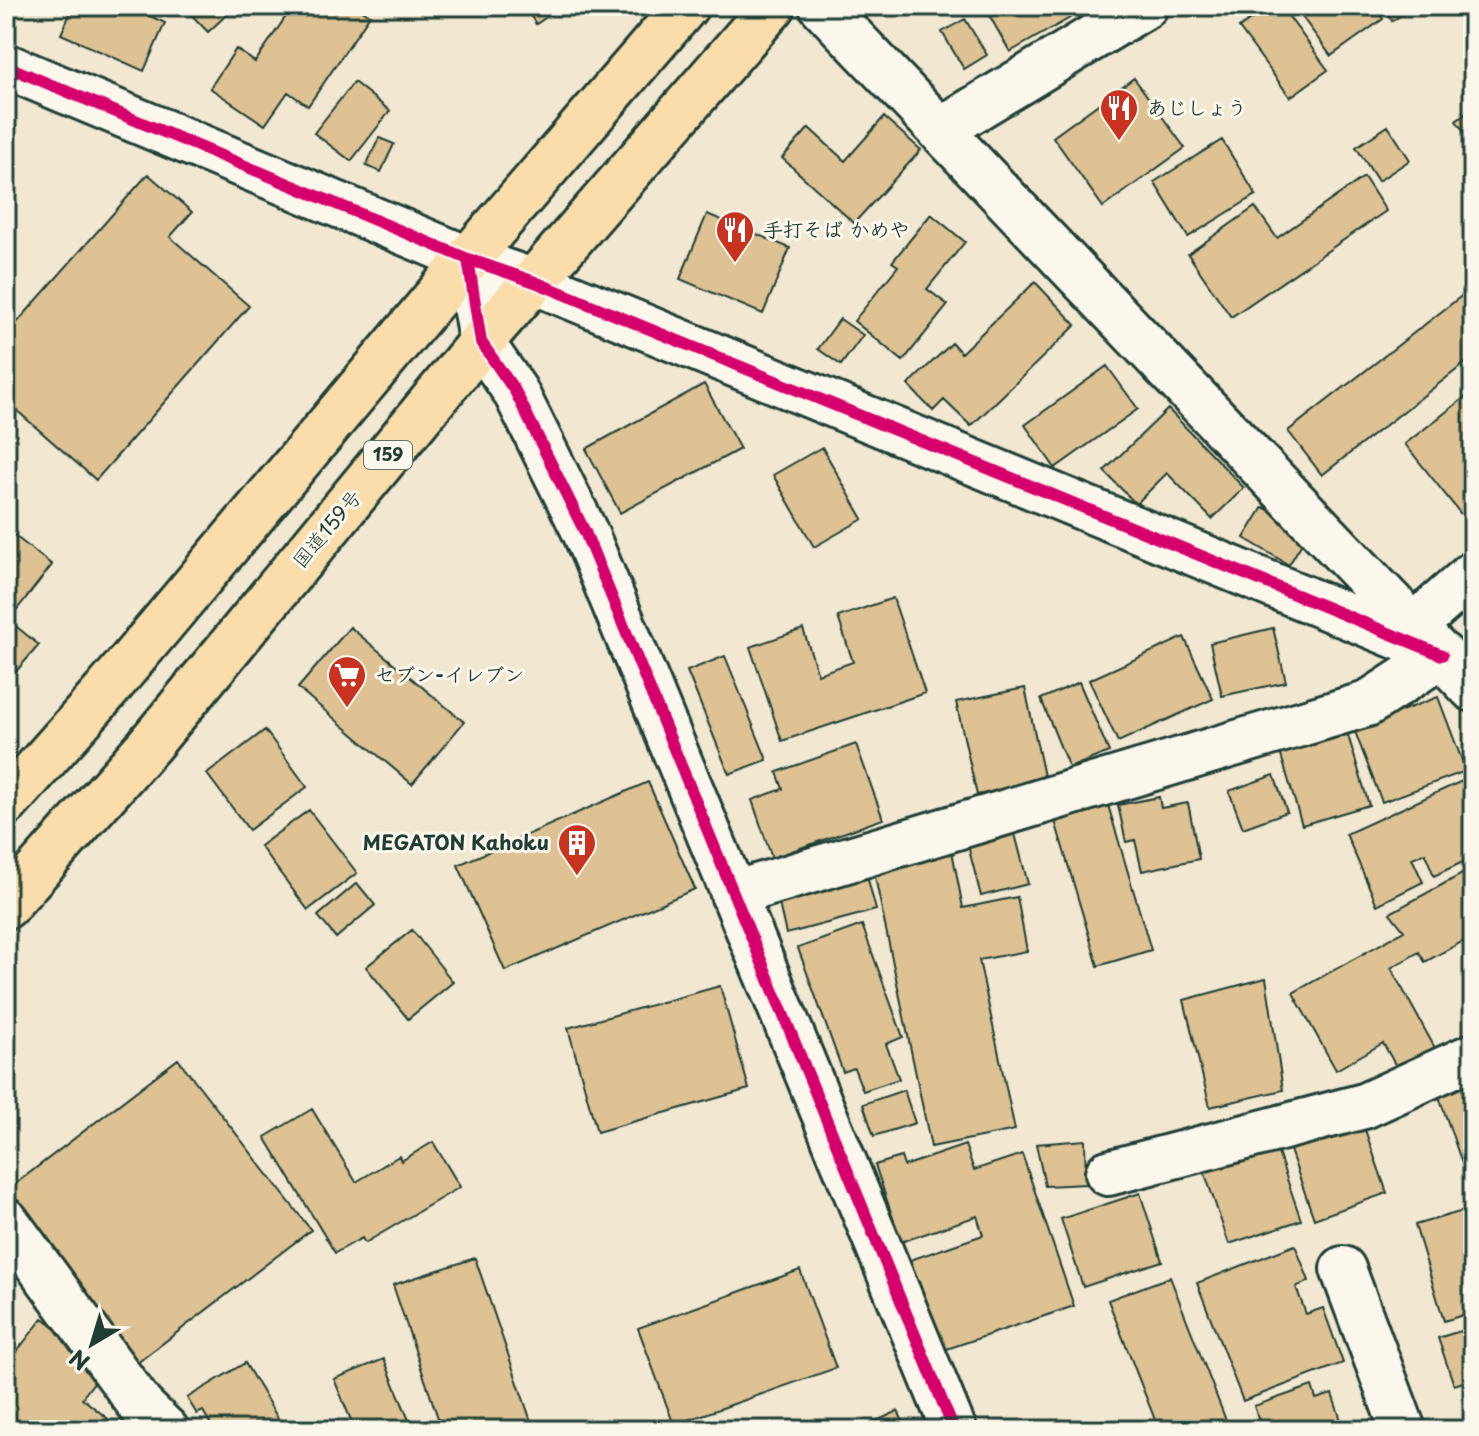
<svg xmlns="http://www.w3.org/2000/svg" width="1479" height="1436" viewBox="0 0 1479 1436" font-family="'Playpen Sans','Klee One',sans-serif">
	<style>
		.building { fill: #dec293; stroke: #1f3d34; stroke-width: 2 }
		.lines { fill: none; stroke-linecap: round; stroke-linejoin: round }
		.minor-casing { stroke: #1f3d34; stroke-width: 50 }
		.trunk-casing { stroke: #1f3d34; stroke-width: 50 }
		.minor { stroke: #fbf7ec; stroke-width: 44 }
		.trunk { stroke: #faddab; stroke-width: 44 }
		.cycleway-casing { stroke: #fbf7ec; stroke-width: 17 }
		.cycleway { stroke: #d6006c; stroke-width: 12 }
		.labels { text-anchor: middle; stroke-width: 6; stroke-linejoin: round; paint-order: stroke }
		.shield { fill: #fbf7ec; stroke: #61756b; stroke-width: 2 }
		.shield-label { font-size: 18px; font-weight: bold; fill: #1f3d34 }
		.poi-label { font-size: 20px; font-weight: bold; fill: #1f3d34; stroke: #fbf7ec; text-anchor: start }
		.street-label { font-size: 20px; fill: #1f3d34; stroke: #fbf7ec }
	</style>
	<rect width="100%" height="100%" fill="#f2e7d1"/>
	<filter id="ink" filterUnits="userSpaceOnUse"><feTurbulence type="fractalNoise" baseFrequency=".0125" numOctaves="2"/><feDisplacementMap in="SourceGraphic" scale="16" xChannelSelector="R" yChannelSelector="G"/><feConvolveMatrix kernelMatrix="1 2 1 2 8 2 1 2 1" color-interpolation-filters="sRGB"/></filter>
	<g filter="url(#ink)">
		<path class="building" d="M 59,6 L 129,6 L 165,23 L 144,71 L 61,34 L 71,12 Z
			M 183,6 L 236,6 L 208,32 Z
			M 293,6 L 356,6 L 370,15 L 308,106 L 288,92 L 265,125 L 210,88 L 236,49 L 255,62 Z
			M 524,6 L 563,6 L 536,24 Z
			M 984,6 L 1091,6 L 1010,52 Z
			M 1270,6 L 1281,6 L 1328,70 L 1290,97 L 1239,28 Z
			M 1294,6 L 1373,6 L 1383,19 L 1331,56 Z
			M 1383,6 L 1415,6 L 1392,21 Z
			M 965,19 L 987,55 L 964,69 L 942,32 Z
			M 1134,78 L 1185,148 L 1103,207 L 1053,137 Z
			M 354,82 L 390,111 L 351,161 L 314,133 Z
			M 1473,108 L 1473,143 L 1456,121 Z
			M 884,117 L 921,150 L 854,223 L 782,158 L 809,128 L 845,161 Z
			M 1388,126 L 1410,160 L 1378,181 L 1356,147 Z
			M 379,138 L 394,144 L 381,172 L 366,166 Z
			M 1222,140 L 1256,195 L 1188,237 L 1154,182 Z
			M 148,174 L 192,212 L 170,237 L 249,306 L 96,480 L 6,401 L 6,335 Z
			M 1364,177 L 1386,211 L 1231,317 L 1188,254 L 1255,207 L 1277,238 Z
			M 707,214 L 790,248 L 763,314 L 680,279 Z
			M 931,214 L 965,242 L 927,289 L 948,305 L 903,361 L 854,321 L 898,266 L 892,262 Z
			M 1035,282 L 1076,325 L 971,426 L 944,400 L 933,411 L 908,385 L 952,343 L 961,353 Z
			M 1473,287 L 1473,357 L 1322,475 L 1288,431 Z
			M 840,319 L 863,335 L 841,365 L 818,349 Z
			M 1107,366 L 1138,409 L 1055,468 L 1025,425 Z
			M 704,384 L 740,449 L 620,513 L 586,449 Z
			M 1473,391 L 1473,519 L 1468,523 L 1405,444 Z
			M 1168,409 L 1244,488 L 1212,519 L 1167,473 L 1136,504 L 1104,471 Z
			M 822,447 L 863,519 L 814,547 L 773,475 Z
			M 1263,507 L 1308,533 L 1289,565 L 1244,538 Z
			M 6,529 L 52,565 L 7,622 L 6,621 Z
			M 893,598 L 925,693 L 782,741 L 750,647 L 803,629 L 818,674 L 853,662 L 838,617 Z
			M 12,623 L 39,645 L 6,683 L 6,630 Z
			M 350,627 L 464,722 L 412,784 L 298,688 Z
			M 1273,628 L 1286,682 L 1222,696 L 1210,643 Z
			M 1184,637 L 1213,699 L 1118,742 L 1089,680 Z
			M 725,656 L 767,760 L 729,774 L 687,671 Z
			M 1079,682 L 1109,752 L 1069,768 L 1041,699 Z
			M 1025,688 L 1045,781 L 977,795 L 956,702 Z
			M 1438,697 L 1466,771 L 1382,802 L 1354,729 Z
			M 265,730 L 307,787 L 249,830 L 207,774 Z
			M 1347,732 L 1369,805 L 1302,825 L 1280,752 Z
			M 856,744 L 883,819 L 772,858 L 752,800 L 783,789 L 777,772 Z
			M 1274,775 L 1287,812 L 1243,828 L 1229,791 Z
			M 1473,776 L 1473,857 L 1434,876 L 1425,853 L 1412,858 L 1423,882 L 1377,905 L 1346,834 Z
			M 648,782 L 695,889 L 505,971 L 458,865 Z
			M 1159,797 L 1161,808 L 1188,803 L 1199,859 L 1142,871 L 1135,840 L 1126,842 L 1118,805 Z
			M 1108,805 L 1151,950 L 1098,966 L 1055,821 Z
			M 309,810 L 357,873 L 308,910 L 260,846 Z
			M 1014,830 L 1028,884 L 981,896 L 967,842 Z
			M 952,851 L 963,908 L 1017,897 L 1027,951 L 979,960 L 1015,1130 L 931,1147 L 873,867 Z
			M 1473,868 L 1473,936 L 1425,962 L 1419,952 L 1391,968 L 1435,1048 L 1397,1068 L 1383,1043 L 1336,1070 L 1293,993 L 1404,931 L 1390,913 Z
			M 866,872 L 876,910 L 786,934 L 777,895 Z
			M 357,883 L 375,905 L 336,938 L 318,916 Z
			M 862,925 L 903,1037 L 886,1044 L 899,1079 L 863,1091 L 854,1068 L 843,1072 L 798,948 Z
			M 412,930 L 453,982 L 408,1019 L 366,967 Z
			M 1266,978 L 1283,1090 L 1210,1107 L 1184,1000 Z
			M 720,986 L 749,1089 L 597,1132 L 568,1028 Z
			M 178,1059 L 311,1230 L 137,1363 L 6,1191 Z
			M 1473,1066 L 1473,1172 L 1466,1175 L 1433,1079 Z
			M 904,1090 L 915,1123 L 874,1136 L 863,1104 Z
			M 312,1109 L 356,1182 L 399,1156 L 401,1161 L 433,1142 L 460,1187 L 365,1243 L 362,1238 L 335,1253 L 265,1137 Z
			M 1363,1124 L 1387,1193 L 1314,1219 L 1290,1150 Z
			M 1085,1140 L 1086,1184 L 1045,1186 L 1036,1144 Z
			M 965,1145 L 974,1170 L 1022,1154 L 1074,1306 L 941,1351 L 910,1260 L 983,1235 L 977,1216 L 901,1242 L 875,1165 L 901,1157 L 904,1166 Z
			M 1276,1147 L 1301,1220 L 1229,1244 L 1204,1171 Z
			M 1140,1193 L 1162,1261 L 1083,1287 L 1061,1219 Z
			M 1473,1208 L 1473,1312 L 1444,1321 L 1415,1225 Z
			M 1295,1245 L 1309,1281 L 1296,1287 L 1306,1314 L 1323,1308 L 1343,1363 L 1243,1401 L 1197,1283 Z
			M 475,1258 L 534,1430 L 442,1430 L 393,1285 Z
			M 800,1270 L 836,1368 L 674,1425 L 638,1328 Z
			M 1170,1277 L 1227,1423 L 1209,1430 L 1159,1430 L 1108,1300 Z
			M 43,1318 L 57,1328 L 98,1377 L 82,1398 L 122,1430 L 6,1430 L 6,1365 Z
			M 1473,1327 L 1473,1379 L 1454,1385 L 1438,1338 Z
			M 384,1359 L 413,1430 L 355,1430 L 334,1379 Z
			M 245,1363 L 285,1430 L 214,1430 L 203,1411 L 197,1414 L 187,1398 Z
			M 1312,1386 L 1316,1399 L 1332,1394 L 1343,1426 L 1330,1430 L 1262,1430 L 1254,1406 Z
			M 898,1411 L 907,1430 L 857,1430 Z"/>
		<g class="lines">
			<g class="minor-casing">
				<path id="minor" d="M 822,6 L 1473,689
					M 6,66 L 468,259 L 535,282 L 1442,655
					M 940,130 L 1145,6
					M 468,259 L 481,342 L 515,391 L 585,532 L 954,1430
					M 1414,626 L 1473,574
					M 733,894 L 1367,704 L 1442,655
					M 1108,1173 L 1364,1106 L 1473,1056
					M 6,1221 L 141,1406 L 166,1430
					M 1343,1269 L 1403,1430"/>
			</g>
			<g class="trunk-casing">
				<path id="trunk" d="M 6,803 L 105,692 L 468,259 L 686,6
					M 6,906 L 149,745 L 481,342 L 773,6"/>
			</g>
			<use href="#minor" class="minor"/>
			<use href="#trunk" class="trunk"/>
			<g class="cycleway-casing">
				<path id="cycleway" d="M 6,66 L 468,259 L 535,282 L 1442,655
					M 468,259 L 481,342 L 515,391 L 585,532 L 954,1430"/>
			</g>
			<use href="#cycleway" class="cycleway"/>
		</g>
	</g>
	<defs>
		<g id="restaurant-pin" transform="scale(2)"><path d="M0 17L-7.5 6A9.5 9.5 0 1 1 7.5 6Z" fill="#c8321e" stroke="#fbf7ec"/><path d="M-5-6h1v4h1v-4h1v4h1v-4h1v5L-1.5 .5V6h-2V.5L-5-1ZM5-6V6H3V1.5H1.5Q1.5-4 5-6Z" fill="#fff"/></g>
		<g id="supermarket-pin" transform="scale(2)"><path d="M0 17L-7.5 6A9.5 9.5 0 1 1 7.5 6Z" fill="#c8321e" stroke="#fbf7ec"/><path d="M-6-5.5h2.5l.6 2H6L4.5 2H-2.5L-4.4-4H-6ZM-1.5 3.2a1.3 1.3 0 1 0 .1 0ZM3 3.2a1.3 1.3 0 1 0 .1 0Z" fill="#fff"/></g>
		<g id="building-pin" transform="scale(2)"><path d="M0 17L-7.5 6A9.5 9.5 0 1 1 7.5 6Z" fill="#c8321e" stroke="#fbf7ec"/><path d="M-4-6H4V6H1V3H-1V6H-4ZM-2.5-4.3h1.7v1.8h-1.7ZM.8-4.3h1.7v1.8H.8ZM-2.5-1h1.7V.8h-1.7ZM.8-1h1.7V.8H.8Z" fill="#fff"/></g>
	</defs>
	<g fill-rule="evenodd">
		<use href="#restaurant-pin" x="1119" y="108"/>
		<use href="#restaurant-pin" x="735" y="230"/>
		<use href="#supermarket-pin" x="347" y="675"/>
		<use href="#building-pin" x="577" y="843"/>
	</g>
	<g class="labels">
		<rect class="shield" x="364" y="441" width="48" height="28" rx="6"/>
		<g class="shield-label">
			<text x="388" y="461">159</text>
		</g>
		<g class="poi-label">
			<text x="1147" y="115">あじしょう</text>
			<text x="763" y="237">手打そば かめや</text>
			<text x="375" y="682">セブン-イレブン</text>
			<text x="549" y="850" text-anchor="end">MEGATON Kahoku</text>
		</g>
		<g class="street-label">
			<text transform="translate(327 529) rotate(-50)" y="7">国道159号</text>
		</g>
	</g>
	<rect width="1479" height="1436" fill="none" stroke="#fbf7ec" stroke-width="32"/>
	<rect x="16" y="16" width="1447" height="1404" fill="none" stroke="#1f3d34" stroke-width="3" filter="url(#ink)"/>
	<g transform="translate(92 1344) rotate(218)" stroke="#fbf7ec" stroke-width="6" paint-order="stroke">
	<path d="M0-6L14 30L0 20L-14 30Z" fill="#1f3d34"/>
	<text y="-12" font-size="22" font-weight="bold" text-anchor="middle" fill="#1f3d34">N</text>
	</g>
</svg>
